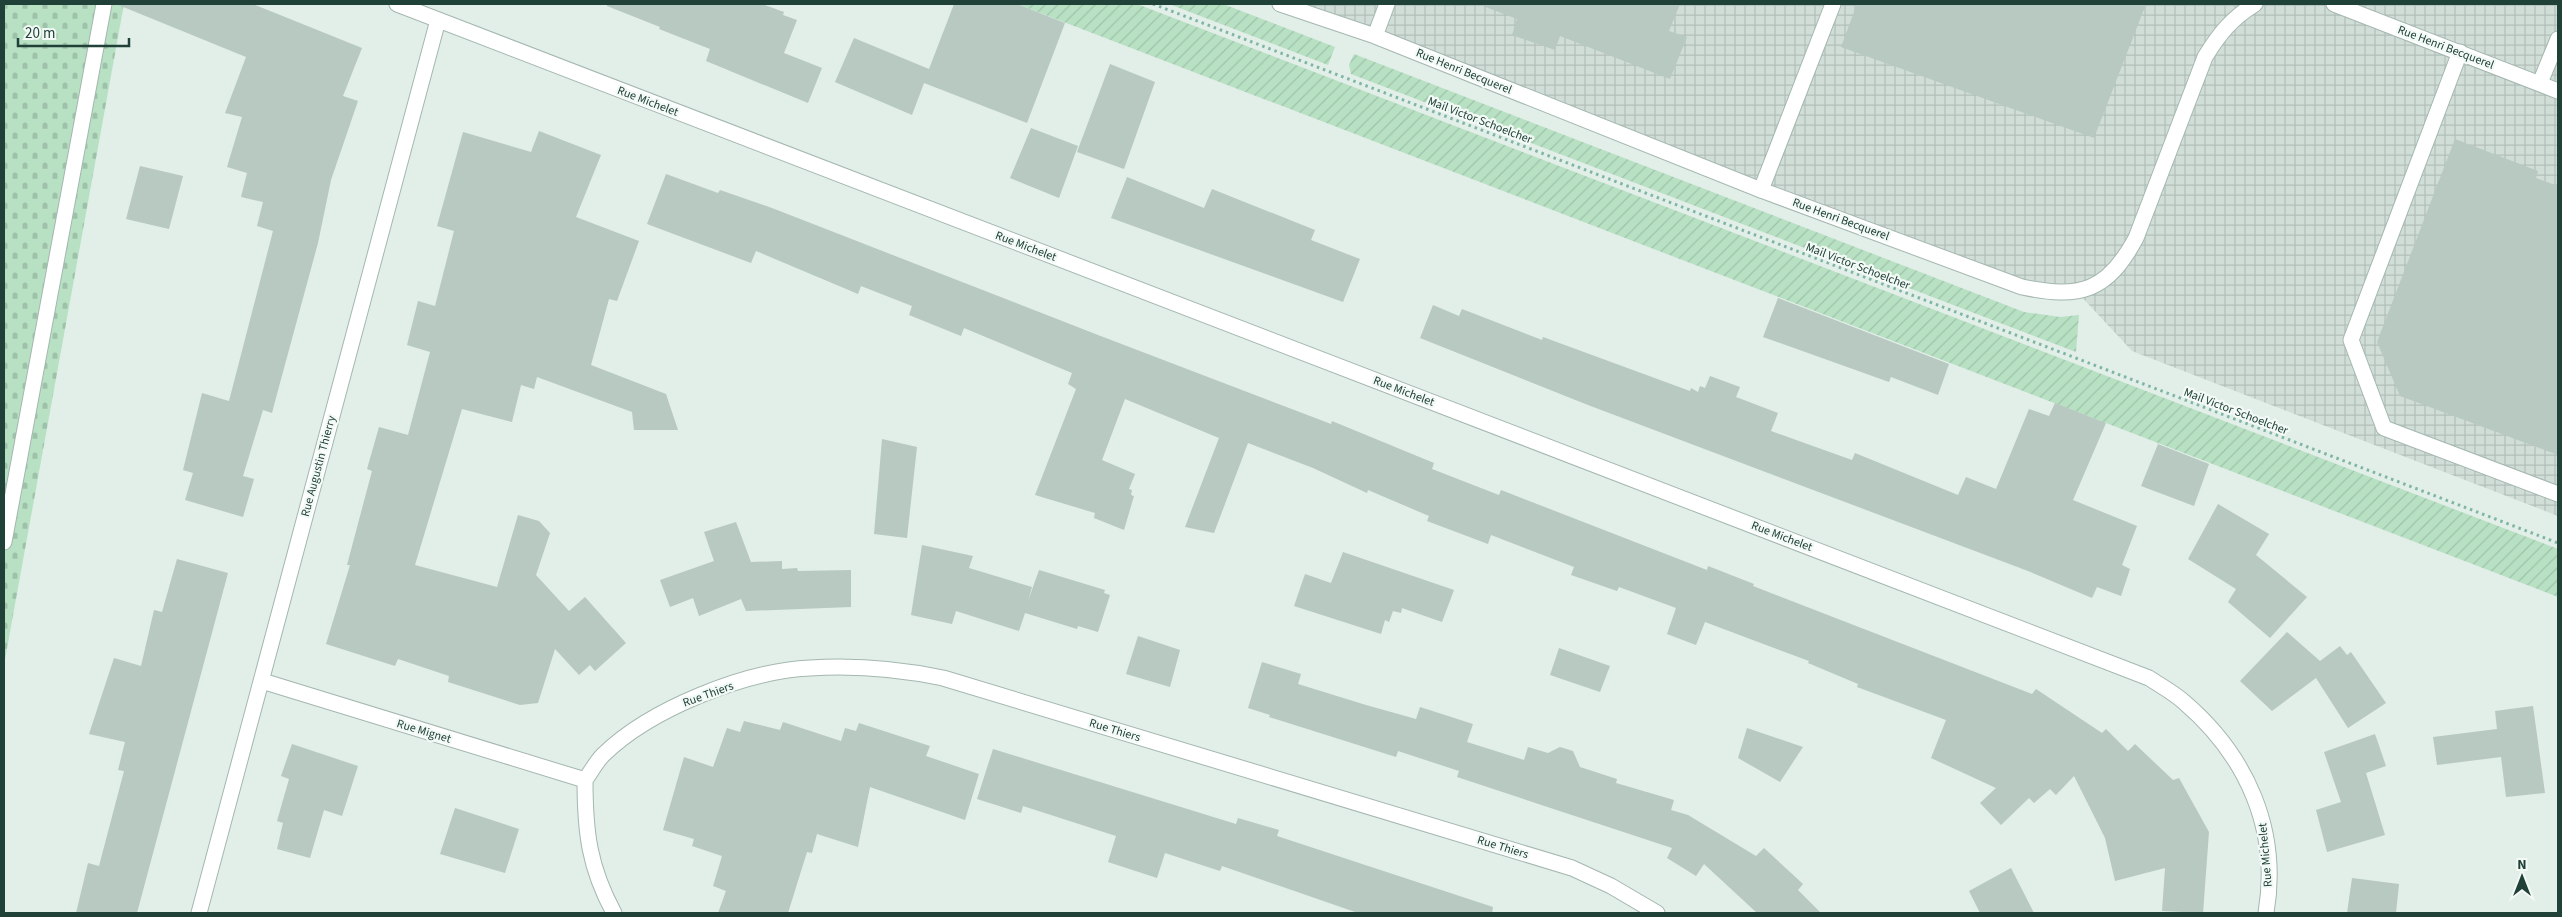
<svg xmlns="http://www.w3.org/2000/svg" width="2562" height="917" viewBox="0 0 2562 917" font-family="'Source Sans 3',sans-serif">
	<style>
		.industrial { fill: url(#industrial-grid) }
		.cemetery { fill: url(#cemetery-stones) }
		.garden { fill: url(#garden-furrows) }
		.building { fill: #b7c9c1 }
		.lines { fill: none; stroke-linecap: round; stroke-linejoin: round }
		.service-casing { stroke: #a4b7b0; stroke-width: 17 }
		.minor-casing { stroke: #a4b7b0; stroke-width: 17 }
		.path { stroke: #7fb5a4; stroke-width: 3; stroke-dasharray: 2.5 4; stroke-linecap: butt }
		.service { stroke: #fff; stroke-width: 15 }
		.minor { stroke: #fff; stroke-width: 15 }
		.labels { text-anchor: middle; stroke-width: 4.5; stroke-linejoin: round; paint-order: stroke }
		.street-label { font-size: 12px; fill: #204138; stroke: #f3faf6 }
	</style>
	<defs>
		<pattern id="industrial-grid" width="8" height="8" patternUnits="userSpaceOnUse" patternTransform="scale(1.25)"><rect width="8" height="8" fill="#d0ded7"/><path d="M0 4h8M4 0v8" fill="none" stroke="#b2c0b9"/></pattern>
		<pattern id="cemetery-stones" width="16" height="16" patternUnits="userSpaceOnUse" patternTransform="scale(1.25)"><rect width="16" height="16" fill="#b8e1c4"/><path d="M2 7V4a2 2 0 0 1 4 0v3zM10 15v-3a2 2 0 0 1 4 0v3z" fill="#9ec2a9"/></pattern>
		<pattern id="garden-furrows" width="10" height="10" patternUnits="userSpaceOnUse" patternTransform="scale(1.25)"><rect width="10" height="10" fill="#b8e1c4"/><path d="M-1 1l2-2M0 10L10 0M9 11l2-2" fill="none" stroke="#9ec2a9"/></pattern>
	</defs>
	<rect width="100%" height="100%" fill="#e2eee8"/>
	<path class="industrial" d="M 1282,4 L 2558,4 L 2558,516 L 2132,351 L 2078,293 L 2049,293 Z"/>
	<path class="cemetery" d="M 4,4 L 124,4 L 4,665 Z"/>
	<path class="garden" d="M 1017,4 L 1137,4 L 2558,549 L 2558,597 Z
		M 1169,4 L 1223,4 L 1335,47 L 1328,65 Z
		M 1354,54 L 2024,312 L 2060,317 L 2079,315 L 2076,352 L 1351,74 L 1349,65 Z"/>
	<path class="building" d="M 116,4 L 253,4 L 362,48 L 343,96 L 358,101 L 331,180 L 318,243 L 277,394 L 272,413 L 263,410 L 243,476 L 254,479 L 243,517 L 185,500 L 193,473 L 183,470 L 202,393 L 229,401 L 273,231 L 257,226 L 263,202 L 241,197 L 247,173 L 227,167 L 242,117 L 225,113 L 246,57 Z
		M 607,4 L 762,4 L 784,12 L 783,15 L 797,20 L 784,53 L 822,68 L 808,103 L 706,61 L 710,49 L 659,29 L 660,27 L 607,6 Z
		M 954,4 L 1017,4 L 1065,23 L 1027,123 L 924,83 L 912,115 L 835,82 L 854,38 L 929,69 Z
		M 1483,4 L 1680,4 L 1669,31 L 1687,37 L 1670,79 L 1560,36 L 1555,50 L 1512,35 L 1517,19 L 1483,6 Z
		M 1857,4 L 2146,4 L 2094,138 L 1841,47 Z
		M 1110,64 L 1155,82 L 1124,169 L 1077,152 Z
		M 1031,128 L 1078,146 L 1059,198 L 1010,178 Z
		M 539,131 L 601,155 L 576,217 L 639,241 L 617,301 L 609,299 L 591,365 L 666,394 L 678,430 L 634,430 L 632,412 L 537,377 L 534,389 L 521,385 L 512,422 L 462,409 L 415,565 L 497,587 L 518,515 L 539,521 L 550,533 L 536,575 L 569,611 L 585,597 L 626,643 L 595,671 L 590,665 L 579,675 L 555,649 L 538,703 L 520,705 L 448,682 L 449,676 L 398,659 L 395,666 L 326,644 L 350,565 L 347,565 L 372,471 L 367,469 L 379,427 L 408,435 L 430,352 L 407,345 L 418,301 L 435,306 L 454,231 L 437,226 L 463,132 L 531,152 Z
		M 2455,139 L 2538,171 L 2536,178 L 2558,186 L 2558,455 L 2400,396 L 2377,342 Z
		M 140,166 L 183,176 L 169,229 L 126,219 Z
		M 666,174 L 718,193 L 720,190 L 772,208 L 1098,335 L 1331,424 L 1332,421 L 1434,463 L 1432,469 L 1499,495 L 1501,490 L 1707,570 L 1708,566 L 1754,584 L 1753,586 L 2032,694 L 2036,689 L 2102,733 L 2106,729 L 2128,751 L 2135,744 L 2173,780 L 2179,778 L 2209,832 L 2203,913 L 2162,911 L 2165,868 L 2115,881 L 2105,838 L 2074,776 L 2056,795 L 2050,789 L 2034,803 L 2029,798 L 2001,825 L 1980,803 L 1996,788 L 1931,758 L 1946,720 L 1857,687 L 1858,684 L 1808,663 L 1809,661 L 1705,622 L 1696,645 L 1667,634 L 1676,608 L 1619,587 L 1617,591 L 1571,575 L 1574,567 L 1491,535 L 1488,544 L 1427,521 L 1429,516 L 1368,490 L 1367,493 L 1313,468 L 1248,443 L 1214,533 L 1185,527 L 1219,438 L 1125,399 L 1102,460 L 1135,474 L 1129,489 L 1132,490 L 1131,495 L 1134,496 L 1124,530 L 1094,518 L 1095,513 L 1035,495 L 1076,389 L 1068,384 L 1072,373 L 964,328 L 961,336 L 909,315 L 912,306 L 861,286 L 858,294 L 756,251 L 751,263 L 647,224 Z
		M 1127,177 L 1204,208 L 1212,189 L 1315,230 L 1311,240 L 1360,259 L 1343,302 L 1111,218 Z
		M 1778,298 L 1949,364 L 1938,395 L 1891,377 L 1889,382 L 1763,337 Z
		M 1433,305 L 1459,316 L 1462,309 L 1542,340 L 1543,337 L 1690,391 L 1691,388 L 1698,392 L 1700,386 L 1705,388 L 1710,376 L 1740,387 L 1736,397 L 1778,413 L 1771,431 L 1852,460 L 1855,453 L 1958,495 L 1966,477 L 1996,489 L 2029,409 L 2049,416 L 2055,403 L 2106,423 L 2073,500 L 2137,526 L 2122,565 L 2130,569 L 2121,596 L 2097,587 L 2092,598 L 2028,571 L 1588,405 L 1420,338 Z
		M 882,439 L 917,447 L 907,538 L 874,534 Z
		M 2158,444 L 2209,464 L 2194,506 L 2141,486 Z
		M 2218,504 L 2269,534 L 2256,555 L 2307,597 L 2270,638 L 2228,602 L 2236,589 L 2188,559 Z
		M 736,522 L 751,562 L 782,561 L 782,569 L 797,568 L 798,571 L 851,570 L 851,607 L 746,611 L 741,599 L 699,616 L 693,598 L 670,607 L 660,580 L 714,561 L 704,532 Z
		M 922,545 L 973,556 L 969,568 L 1032,587 L 1028,601 L 1039,570 L 1105,590 L 1104,593 L 1110,595 L 1098,632 L 1078,626 L 1077,629 L 1025,613 L 1019,631 L 956,611 L 952,624 L 911,615 Z
		M 1343,552 L 1454,590 L 1442,622 L 1402,608 L 1401,613 L 1393,611 L 1389,622 L 1385,620 L 1381,634 L 1294,606 L 1305,574 L 1331,583 Z
		M 177,559 L 228,573 L 137,913 L 76,913 L 88,863 L 99,866 L 124,771 L 118,770 L 125,742 L 89,734 L 114,658 L 141,666 L 154,610 L 162,612 Z
		M 2287,632 L 2320,661 L 2340,646 L 2347,655 L 2351,652 L 2386,703 L 2348,728 L 2316,678 L 2272,711 L 2240,681 Z
		M 1138,636 L 1180,650 L 1170,687 L 1126,674 Z
		M 1559,648 L 1610,666 L 1600,692 L 1550,675 Z
		M 1262,662 L 1301,674 L 1298,684 L 1366,705 L 1416,719 L 1420,707 L 1473,724 L 1467,742 L 1524,760 L 1528,747 L 1548,753 L 1560,747 L 1573,751 L 1580,767 L 1617,779 L 1616,783 L 1674,800 L 1671,810 L 1688,815 L 1756,856 L 1764,848 L 1803,884 L 1798,890 L 1821,913 L 1757,913 L 1704,864 L 1696,876 L 1667,858 L 1672,848 L 1457,777 L 1459,771 L 1398,751 L 1396,757 L 1269,717 L 1270,715 L 1248,708 Z
		M 2533,706 L 2545,793 L 2506,797 L 2501,757 L 2437,765 L 2433,737 L 2497,729 L 2495,711 Z
		M 744,721 L 780,730 L 783,722 L 841,741 L 845,728 L 856,731 L 859,723 L 930,746 L 926,756 L 979,774 L 965,820 L 870,787 L 858,847 L 817,834 L 812,853 L 807,852 L 788,913 L 718,913 L 726,891 L 713,886 L 722,856 L 692,846 L 694,839 L 663,830 L 684,757 L 713,767 L 727,728 L 740,732 Z
		M 1747,728 L 1803,747 L 1780,782 L 1738,758 Z
		M 2375,734 L 2386,766 L 2366,773 L 2385,835 L 2327,852 L 2316,810 L 2341,802 L 2324,752 Z
		M 292,744 L 358,766 L 342,816 L 324,810 L 310,858 L 277,849 L 283,823 L 277,821 L 289,779 L 281,776 Z
		M 993,749 L 1236,824 L 1238,818 L 1279,830 L 1277,836 L 1493,907 L 1492,913 L 1358,913 L 1222,866 L 1220,871 L 1165,853 L 1157,878 L 1108,862 L 1116,836 L 1023,806 L 1021,813 L 977,799 Z
		M 455,808 L 519,829 L 505,873 L 440,854 Z
		M 2011,868 L 2034,913 L 1980,913 L 1969,891 Z
		M 2352,878 L 2399,884 L 2396,913 L 2347,913 Z"/>
	<g class="lines">
		<g class="service-casing">
			<path id="service" d="M 2460,52 L 2351,340 L 2384,428 L 2558,494
				M 2540,83 L 2558,39
				M 1761,190 L 1833,4
				M 4,542 L 104,4"/>
		</g>
		<g class="minor-casing">
			<path id="minor" d="M 397,4 L 2149,678 C 2161,686 2174,693 2184,702 C 2247,756 2280,830 2266,913
				M 1280,4 L 1375,36 L 1761,190 L 2022,287 C 2080,299 2107,292 2136,238 L 2205,57 C 2219,34 2232,18 2255,4
				M 2334,4 L 2558,91
				M 1375,36 L 1387,4
				M 262,681 L 585,780
				M 585,780 C 591,772 596,762 603,755 C 650,709 745,671 810,668 C 856,665 899,669 943,678 L 1572,868 L 1611,886 L 1657,913
				M 585,780 C 585,832 589,867 614,913
				M 199,913 L 438,20"/>
		</g>
		<path class="path" d="M 1153,4 L 2558,543"/>
		<use href="#service" class="service"/>
		<use href="#minor" class="minor"/>
	</g>
	<g class="labels">
		<g class="street-label">
			<text transform="translate(2446 47) rotate(21)" y="4">Rue Henri Becquerel</text>
			<text transform="translate(1464 71) rotate(22)" y="4">Rue Henri Becquerel</text>
			<text transform="translate(648 101) rotate(21)" y="4">Rue Michelet</text>
			<text transform="translate(1480 120) rotate(21)" y="4">Mail Victor Schoelcher</text>
			<text transform="translate(1841 219) rotate(20)" y="4">Rue Henri Becquerel</text>
			<text transform="translate(1026 246) rotate(21)" y="4">Rue Michelet</text>
			<text transform="translate(1858 266) rotate(21)" y="4">Mail Victor Schoelcher</text>
			<text transform="translate(1404 391) rotate(21)" y="4">Rue Michelet</text>
			<text transform="translate(2236 411) rotate(21)" y="4">Mail Victor Schoelcher</text>
			<text transform="translate(318 466) rotate(-75)" y="4">Rue Augustin Thierry</text>
			<text transform="translate(1782 536) rotate(21)" y="4">Rue Michelet</text>
			<text transform="translate(708 694) rotate(-20)" y="4">Rue Thiers</text>
			<text transform="translate(1115 730) rotate(17)" y="4">Rue Thiers</text>
			<text transform="translate(424 731) rotate(17)" y="4">Rue Mignet</text>
			<text transform="translate(1503 847) rotate(17)" y="4">Rue Thiers</text>
			<text transform="translate(2265 855) rotate(-95)" y="4">Rue Michelet</text>
		</g>
	</g>
	<rect width="2562" height="917" fill="none" stroke="#204138" stroke-width="10"/>
	<g transform="translate(2522 877)" stroke="#f3faf6" stroke-width="4" paint-order="stroke">
	<path d="M0-4L9 19L0 12L-9 19Z" fill="#204138"/>
	<text y="-8" font-size="14" font-weight="bold" text-anchor="middle" fill="#204138">N</text>
	</g>
	<path d="M18 38v8h111v-8" fill="none" stroke="#204138" stroke-width="2.5"/>
	<text x="25" y="38" font-size="15" fill="#204138" stroke="#f3faf6" stroke-width="4" paint-order="stroke">20 m</text>
</svg>
